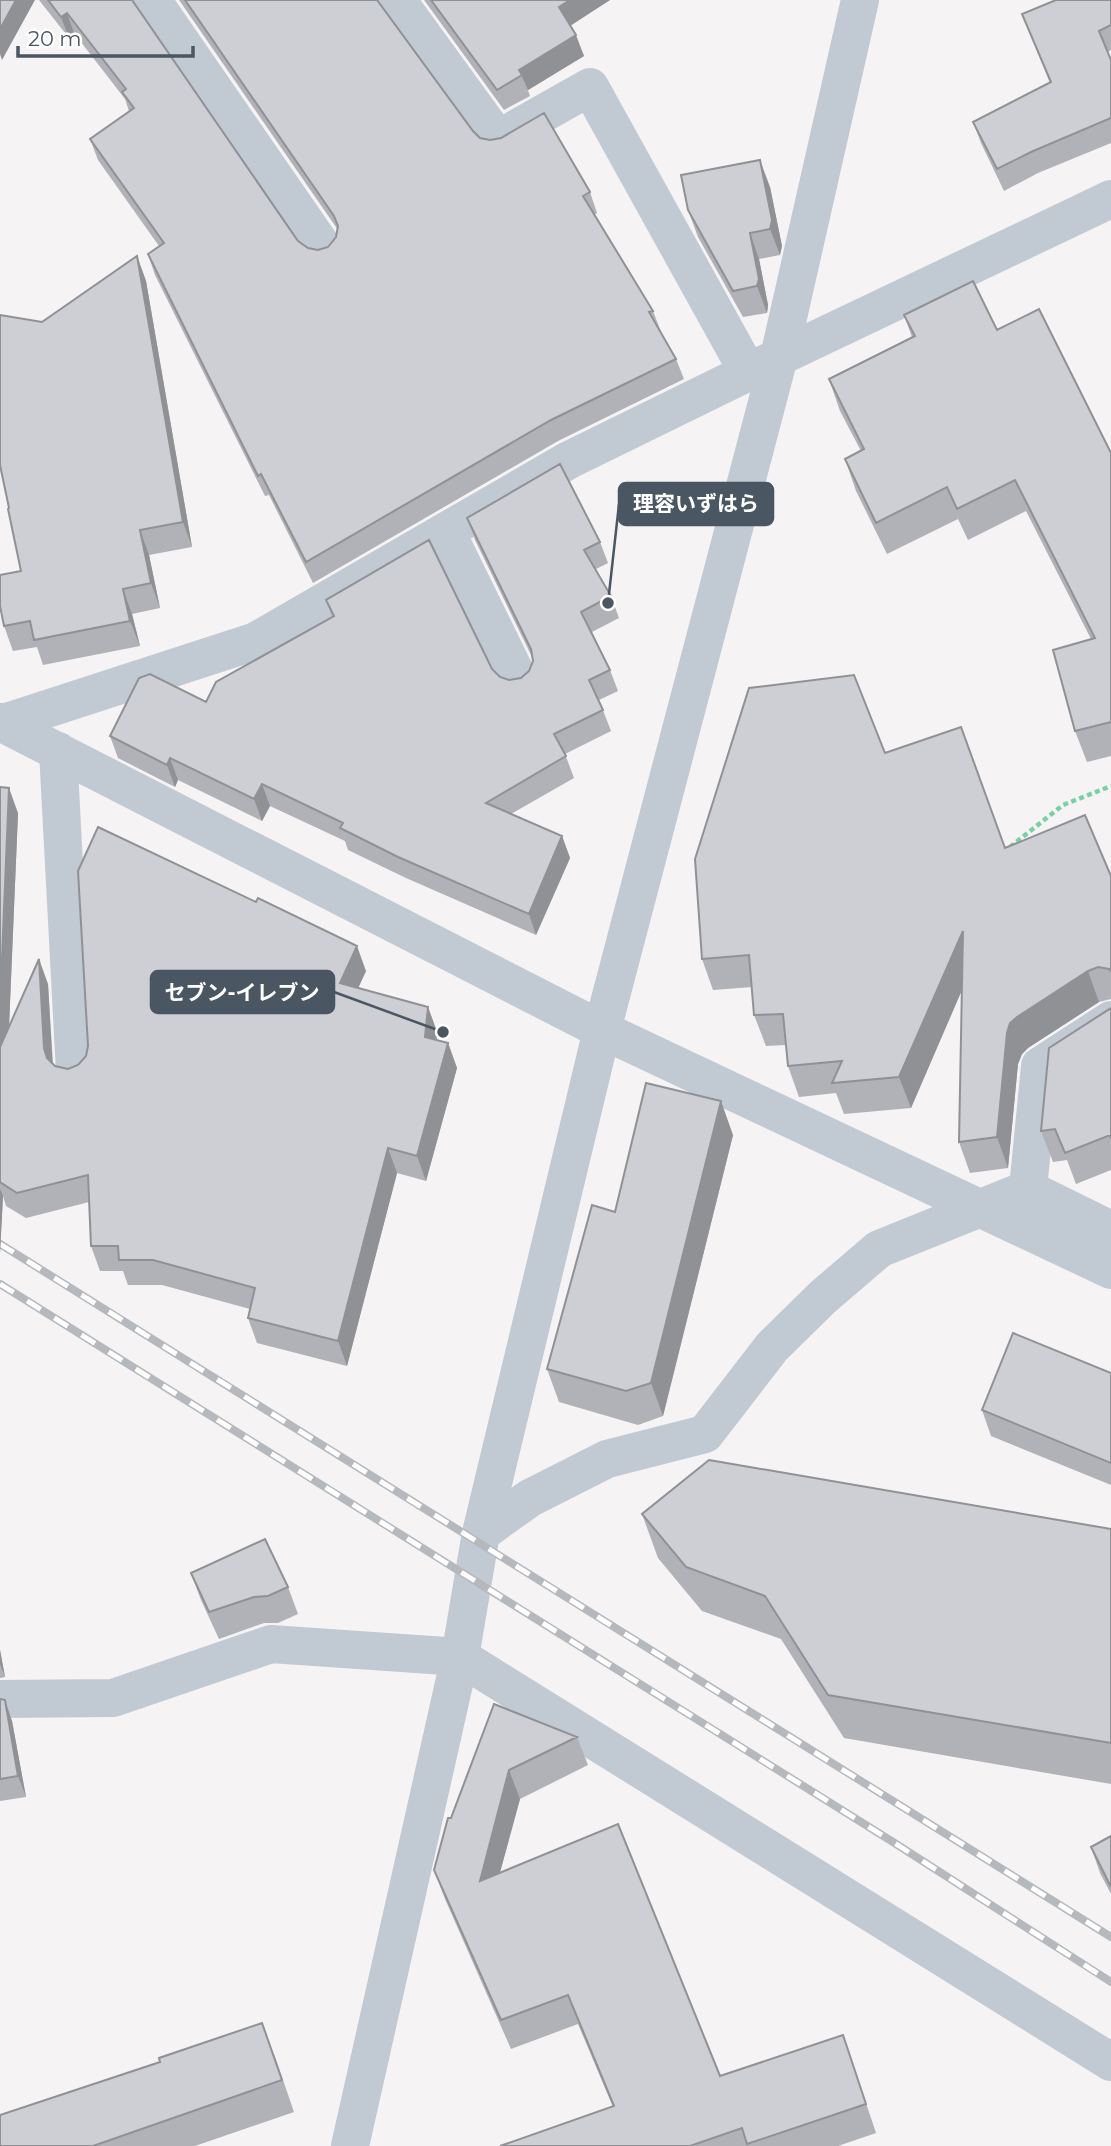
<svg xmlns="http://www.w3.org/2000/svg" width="1111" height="2146" viewBox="0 0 1111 2146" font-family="Montserrat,'Noto Sans JP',sans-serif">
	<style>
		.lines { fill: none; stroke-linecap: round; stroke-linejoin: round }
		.path { stroke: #7ad0a6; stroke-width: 4.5; stroke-dasharray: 5 3.5; stroke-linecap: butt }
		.minor { stroke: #c1cad2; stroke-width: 38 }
		.rail-casing { stroke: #b5b8bd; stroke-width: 8 }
		.rail { stroke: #fff; stroke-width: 5; stroke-dasharray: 16; stroke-linecap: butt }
		.wall { fill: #b0b2b7 }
		.shaded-wall { fill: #909195 }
		.building { fill: #cdcfd5; stroke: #909195; stroke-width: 2 }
		.leader { fill: none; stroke: #4a5661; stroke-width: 2.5 }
		.callout-dot { fill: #4a5661; stroke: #fff; stroke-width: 2.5 }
		.callout { fill: #4a5661; stroke: #4a5661; stroke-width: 2.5 }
		.callout-label { font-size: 21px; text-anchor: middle; font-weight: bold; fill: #fff }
	</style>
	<rect width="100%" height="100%" fill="#f5f3f3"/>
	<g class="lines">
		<path class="path" d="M 1010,847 L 1063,805 L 1111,786"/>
		<path class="minor" d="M 152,0 L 324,249
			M 397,0 L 498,139 L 590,87 L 748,372
			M 446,531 L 519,680
			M 0,722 L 602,1030 L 1111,1270
			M 4,723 L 256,641 L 569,460 L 779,357 L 1111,199
			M 58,751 L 75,1072
			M 1028,1189 L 1040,1066 L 1111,1020
			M 481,1533 L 530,1498 L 607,1459 L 705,1434 L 772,1347 L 823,1297 L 879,1249 L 1028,1189 L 1111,1230
			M 0,1699 L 113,1698 L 271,1644 L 460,1657 L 1111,2062
			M 350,2146 L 460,1657 L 481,1533 L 602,1030 L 779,357 L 860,0"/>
		<g class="rail-casing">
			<path id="rail" d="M 0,1244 L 1111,1937
				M 0,1284 L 893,1842 L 1111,1982"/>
		</g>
		<use href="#rail" class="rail"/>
	</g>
	<path class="wall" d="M 39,0 L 132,0 L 298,241 L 308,248 L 318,250 L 328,247 L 336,237 L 338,230 L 179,0 L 377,0 L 473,131 L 480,138 L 590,192 L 597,213 L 594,215 L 653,311 L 661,332 L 676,359 L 684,379 L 558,441 L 313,583 L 269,495 L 265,496 L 155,275 L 148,254 L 159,246 L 98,160 L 90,139 L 129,111 L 125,99 L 74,33 L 69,38 Z
		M 424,0 L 610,0 L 570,25 L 584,56 L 528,90 L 530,96 L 504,110 Z
		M 1111,0 L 1111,50 L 1108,52 L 1111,60 L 1111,143 L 1038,173 L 1004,191 L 981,143 L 973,122 L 1050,83 L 1022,14 Z
		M 770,187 L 782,246 L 780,255 L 759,259 L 768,305 L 767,313 L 743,317 L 698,237 L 688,210 Z
		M 137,256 L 146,281 L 192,547 L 149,555 L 160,608 L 132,614 L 140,646 L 43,665 L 37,647 L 13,651 L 4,626 L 21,571 L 9,508 L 42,322 Z
		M 904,315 L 997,330 L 1111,453 L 1111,756 L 1087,762 L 1075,731 L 1091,639 L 1026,511 L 968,540 L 958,519 L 887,554 L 856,491 L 845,459 L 861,451 L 840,411 L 829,379 L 912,337 Z
		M 467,518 L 600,542 L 608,563 L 596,569 L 611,596 L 619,618 L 592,632 L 610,670 L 618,691 L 599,700 L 611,731 L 565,754 L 574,778 L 511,814 L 562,836 L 570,858 L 536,935 L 406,878 L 348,850 L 345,841 L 270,806 L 262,821 L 178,780 L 175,787 L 118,758 L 110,736 L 206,702 L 332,617 L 326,600 L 492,669 L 500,677 L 509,680 L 521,678 L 529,671 L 533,661 L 532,657 L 475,540 Z
		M 885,753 L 1005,848 L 1111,876 L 1111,999 L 1099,1002 L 1028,1048 L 1022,1054 L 1018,1064 L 1008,1168 L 970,1173 L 959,1142 L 962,990 L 911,1108 L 844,1114 L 836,1093 L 799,1097 L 788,1066 L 786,1045 L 766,1046 L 754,1015 L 752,987 L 713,990 L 702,959 Z
		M 0,787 L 18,813 L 9,1026 L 48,984 L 53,1063 L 55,1066 L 68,1069 L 366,971 L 358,988 L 428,1007 L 437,1032 L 437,1040 L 448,1043 L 457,1068 L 426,1181 L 397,1173 L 347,1366 L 257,1343 L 248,1318 L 250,1309 L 162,1285 L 128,1285 L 123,1271 L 100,1271 L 91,1246 L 89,1202 L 26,1218 L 6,1206 L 3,1196 L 0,1253 Z
		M 1111,1008 L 1111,1170 L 1076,1184 L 1067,1160 L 1053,1162 L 1041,1131 Z
		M 733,1135 L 663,1416 L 638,1425 L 559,1402 L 547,1369 L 615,1212 Z
		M 1111,1373 L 1111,1485 L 991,1436 L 982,1410 Z
		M 642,1514 L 1111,1529 L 1111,1784 L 844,1738 L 781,1639 L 702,1611 L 658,1558 Z
		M 191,1573 L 288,1587 L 298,1614 L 278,1623 L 264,1623 L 219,1639 L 201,1600 Z
		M 0,1650 L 5,1677 L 0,1678 Z
		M 0,1699 L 12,1721 L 26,1797 L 0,1801 Z
		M 494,1704 L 577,1737 L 588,1765 L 520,1799 L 500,1872 L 720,2076 L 853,2064 L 876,2133 L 838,2146 L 500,2146 L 613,2107 L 578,2024 L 511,2049 L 445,1899 L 434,1870 L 451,1818 Z
		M 1111,1836 L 1111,1894 L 1100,1873 L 1091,1847 Z
		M 274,2054 L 294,2112 L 195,2146 L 0,2146 Z"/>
	<path class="shaded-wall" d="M 16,0 L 35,0 L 2,60 L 0,54 L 0,29 Z
		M 570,0 L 610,0 L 567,28 L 559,7 Z
		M 67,13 L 74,33 L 69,38 L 61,17 Z
		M 576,35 L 584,56 L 528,90 L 519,70 Z
		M 760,160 L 770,187 L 782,246 L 780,255 L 770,229 Z
		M 750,233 L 759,259 L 768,305 L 767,313 L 757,286 Z
		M 137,256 L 146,281 L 192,547 L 183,522 Z
		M 140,530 L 149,555 L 160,608 L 151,583 Z
		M 123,589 L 132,614 L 140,646 L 130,621 Z
		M 170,758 L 178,780 L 175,787 L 167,765 Z
		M 262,784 L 270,806 L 262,821 L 254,799 Z
		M 9,788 L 18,813 L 7,1076 L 0,1056 L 0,1007 Z
		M 562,836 L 570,858 L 536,935 L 529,914 Z
		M 963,931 L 974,962 L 911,1108 L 899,1077 Z
		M 357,946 L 366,971 L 349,1008 L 340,983 Z
		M 39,959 L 48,984 L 53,1073 L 44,1048 Z
		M 1088,971 L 1099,1002 L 1028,1048 L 1022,1054 L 1018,1064 L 1008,1168 L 997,1137 L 1007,1033 L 1010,1023 L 1017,1017 Z
		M 428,1007 L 437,1032 L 434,1062 L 425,1037 Z
		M 448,1043 L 457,1068 L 426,1181 L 417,1156 Z
		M 721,1101 L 733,1135 L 663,1416 L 651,1383 Z
		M 388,1148 L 397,1173 L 347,1366 L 338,1341 Z
		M 0,1189 L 3,1196 L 0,1253 Z
		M 0,1650 L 5,1677 L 0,1664 Z
		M 5,1700 L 12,1721 L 26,1797 L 18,1776 Z
		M 509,1770 L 520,1799 L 490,1909 L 480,1881 Z"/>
	<path class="building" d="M 0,0 L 16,0 L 0,29 Z
		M 48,0 L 132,0 L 298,241 L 308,248 L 318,250 L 328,247 L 336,237 L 338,226 L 334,216 L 185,0 L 377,0 L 473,131 L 480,138 L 490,140 L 501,138 L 544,113 L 590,192 L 583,196 L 653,311 L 649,312 L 676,359 L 551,420 L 306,562 L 261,474 L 258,476 L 148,254 L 164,243 L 90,139 L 134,108 L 122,92 L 126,89 L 67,13 L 61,17 Z
		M 431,0 L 570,0 L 559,7 L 576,35 L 519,70 L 522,75 L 497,90 Z
		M 1056,0 L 1111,0 L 1111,25 L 1099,31 L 1111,60 L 1111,118 L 1031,152 L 997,169 L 973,122 L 1051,82 L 1022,14 Z
		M 760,160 L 772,220 L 770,229 L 750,233 L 759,279 L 757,286 L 733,291 L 688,210 L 681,175 Z
		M 137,256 L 183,522 L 140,530 L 151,583 L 123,589 L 130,621 L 34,640 L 30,621 L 4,626 L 0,606 L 0,575 L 21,571 L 8,509 L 9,508 L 0,465 L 0,315 L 42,322 Z
		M 973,281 L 997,330 L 1039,309 L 1111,453 L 1111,722 L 1075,731 L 1053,650 L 1095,638 L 1015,480 L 957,509 L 947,487 L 876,523 L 845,459 L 864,449 L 829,379 L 915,336 L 904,315 Z
		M 560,464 L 600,542 L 584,550 L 611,596 L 581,612 L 610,670 L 589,680 L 603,710 L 554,734 L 566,756 L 486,803 L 562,836 L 529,914 L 398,857 L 340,828 L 343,823 L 262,784 L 254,799 L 170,758 L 167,765 L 110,736 L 139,678 L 150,674 L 206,702 L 216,682 L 334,616 L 326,600 L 429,540 L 492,669 L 500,677 L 509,680 L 521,678 L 529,671 L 533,661 L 531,649 L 467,518 Z
		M 854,675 L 885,753 L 961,727 L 1005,848 L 1085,815 L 1111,876 L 1111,971 L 1109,969 L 1098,967 L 1088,971 L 1017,1017 L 1010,1023 L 1007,1033 L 997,1137 L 959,1142 L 963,931 L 899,1077 L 832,1083 L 842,1061 L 788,1066 L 783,1014 L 754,1015 L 749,955 L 702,959 L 695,859 L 749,688 Z
		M 0,787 L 9,788 L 0,1007 Z
		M 98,827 L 256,902 L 258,898 L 357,946 L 340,983 L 428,1007 L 425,1037 L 448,1043 L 417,1156 L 388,1148 L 338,1341 L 248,1318 L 255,1288 L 153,1260 L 119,1260 L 118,1246 L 91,1246 L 88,1175 L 17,1193 L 0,1182 L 0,1047 L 39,959 L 44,1048 L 47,1058 L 55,1066 L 68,1069 L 78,1065 L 86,1056 L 88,1046 L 78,871 Z
		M 1111,1008 L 1111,1139 L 1110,1135 L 1065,1153 L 1055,1129 L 1041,1131 L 1049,1048 Z
		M 646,1083 L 721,1101 L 651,1383 L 626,1391 L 547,1369 L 592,1205 L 615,1212 Z
		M 1013,1333 L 1111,1373 L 1111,1463 L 982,1410 Z
		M 709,1460 L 1111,1529 L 1111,1743 L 828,1695 L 765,1596 L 686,1567 L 642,1514 Z
		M 265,1539 L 288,1587 L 268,1596 L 254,1597 L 209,1612 L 191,1573 Z
		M 0,1699 L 5,1700 L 18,1776 L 0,1779 Z
		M 494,1704 L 577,1737 L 509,1770 L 480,1881 L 618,1824 L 720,2076 L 843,2035 L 866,2104 L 747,2144 L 742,2128 L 690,2146 L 500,2146 L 614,2106 L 568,1995 L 501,2020 L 434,1870 L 448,1818 L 451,1818 Z
		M 1111,1836 L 1111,1887 L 1091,1847 Z
		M 262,2023 L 282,2080 L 93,2146 L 0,2146 L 0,2115 L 160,2062 L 159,2058 Z"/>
	<path class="leader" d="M608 603L619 504M443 1032L334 992"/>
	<g class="callout-dot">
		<circle cx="608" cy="603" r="7"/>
		<circle cx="443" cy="1032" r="7"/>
	</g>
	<g class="callout">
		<rect x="619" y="483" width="154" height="42" rx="7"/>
		<rect x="151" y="971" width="183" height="42" rx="7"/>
	</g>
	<g class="callout-label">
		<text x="696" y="511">理容いずはら</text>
		<text x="242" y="1000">セブン-イレブン</text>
	</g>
	<path d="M18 46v10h175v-10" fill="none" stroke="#4a5661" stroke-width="3.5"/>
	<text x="28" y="46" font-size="21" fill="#4a5661" stroke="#ffffff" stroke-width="5" paint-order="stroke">20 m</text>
</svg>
